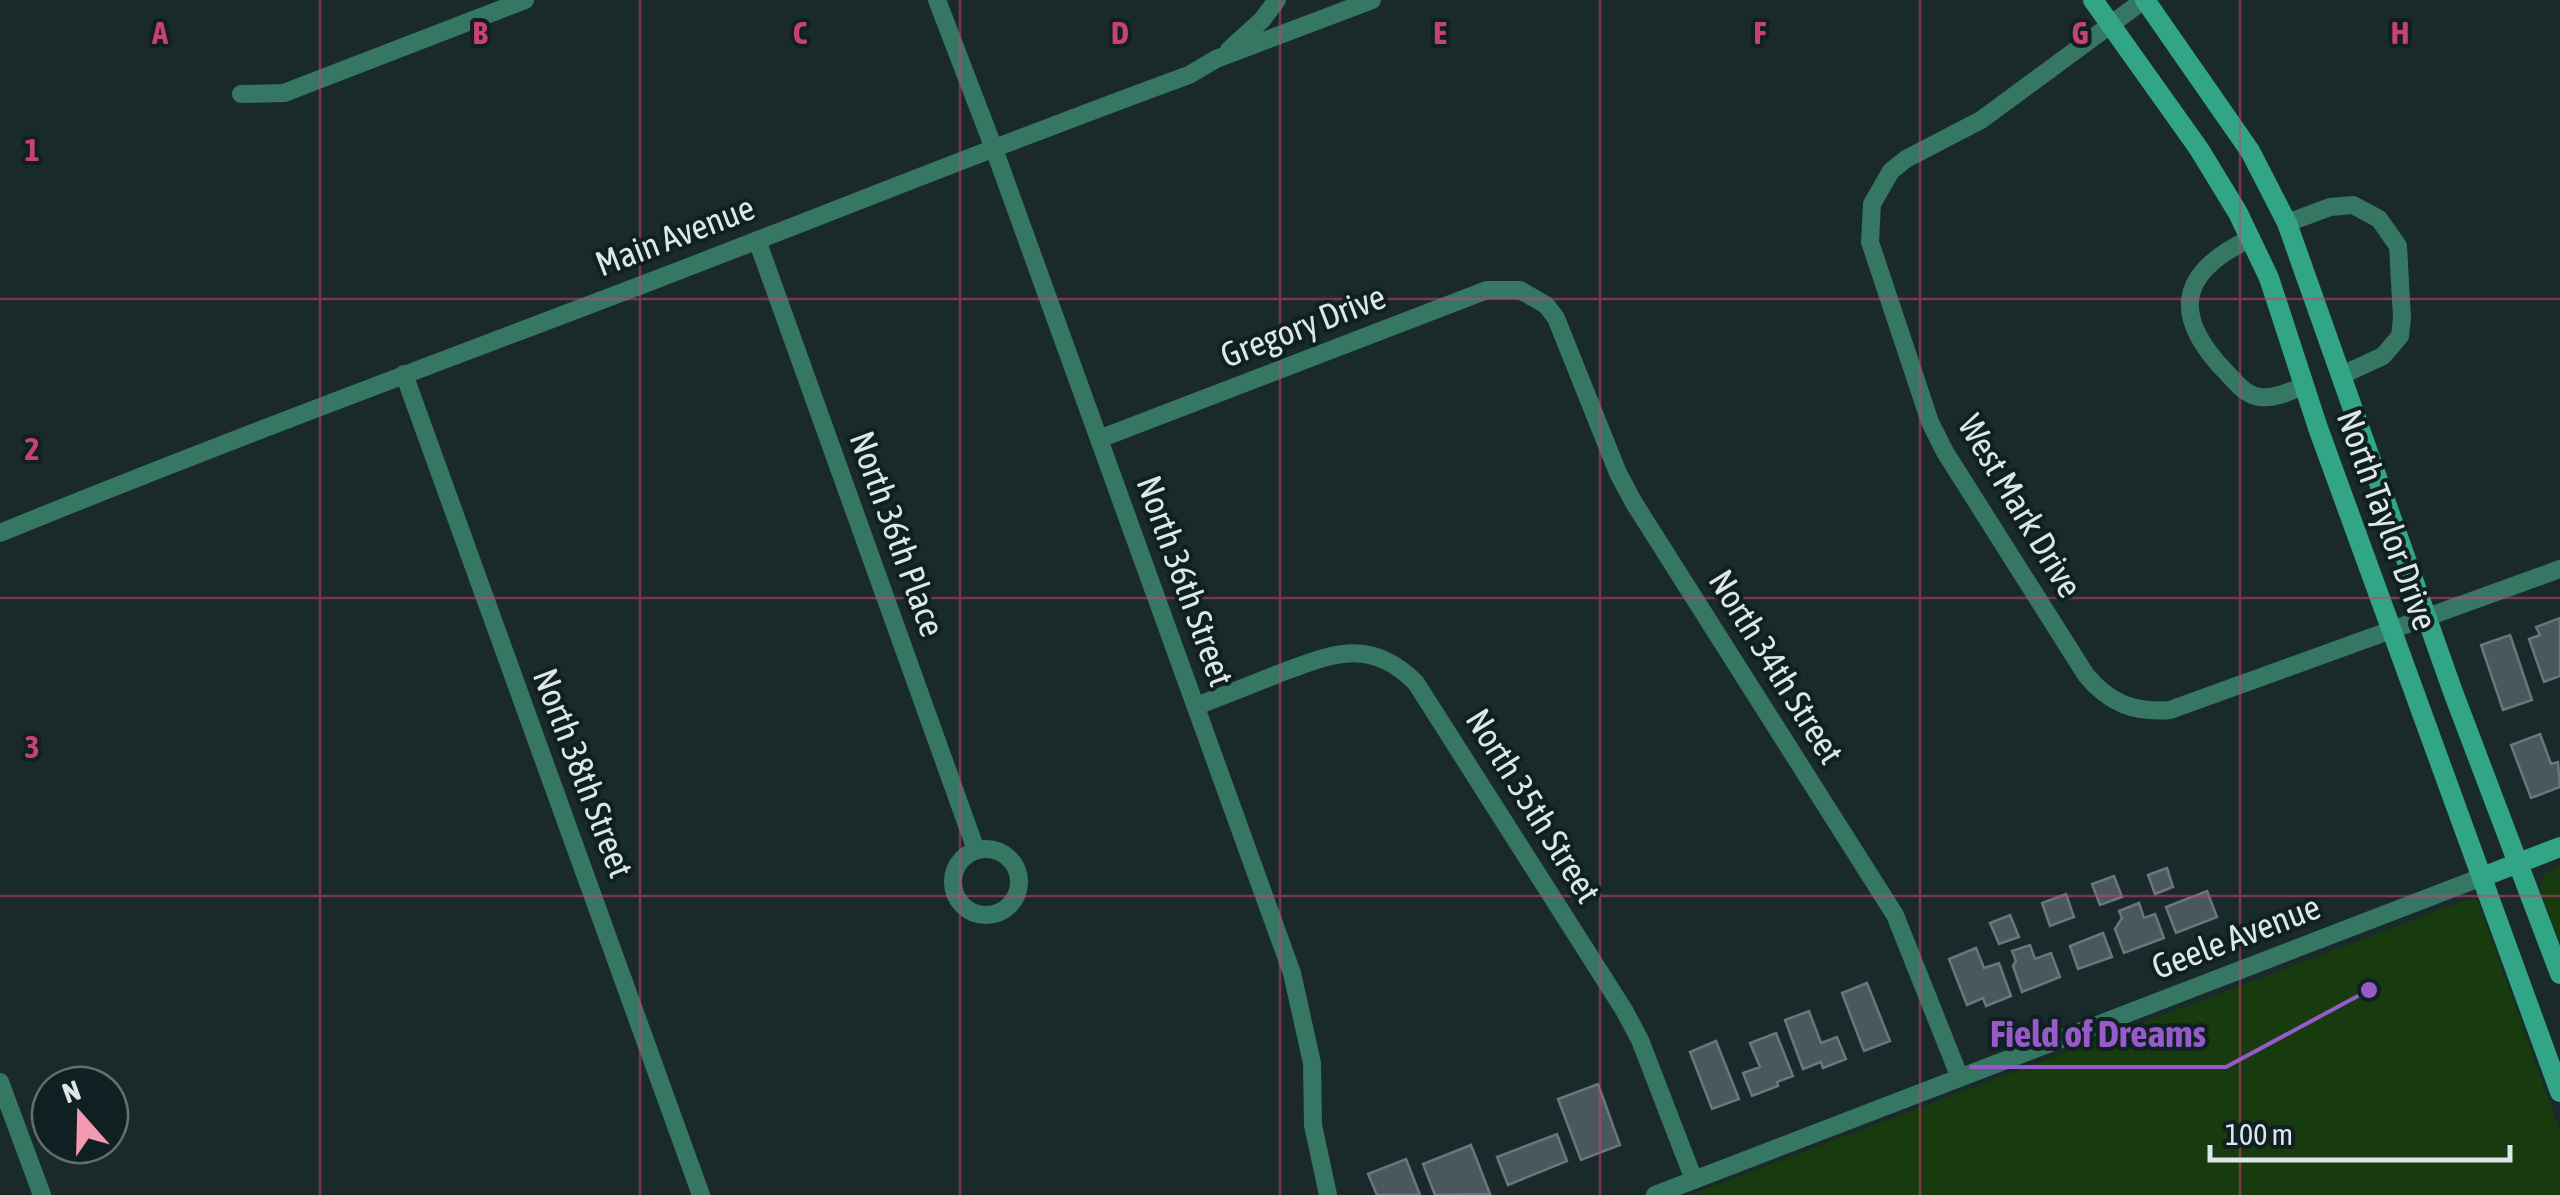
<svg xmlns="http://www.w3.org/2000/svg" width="2560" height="1195" viewBox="0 0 2560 1195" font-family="'Asap Condensed',sans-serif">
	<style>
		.green { fill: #173a0f }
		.building { fill: #4b575f; stroke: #69767e; stroke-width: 2.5 }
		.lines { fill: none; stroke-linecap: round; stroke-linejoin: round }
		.street { stroke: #367764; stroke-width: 18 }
		.secondary { stroke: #32a587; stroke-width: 20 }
		.grid { fill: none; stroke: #c74177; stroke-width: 2.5; stroke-opacity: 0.55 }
		.labels { text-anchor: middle; stroke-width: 8; stroke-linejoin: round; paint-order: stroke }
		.street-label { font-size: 35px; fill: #dde7e8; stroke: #101f21 }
		.grid-label { font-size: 32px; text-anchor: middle; font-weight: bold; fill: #c74177; stroke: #101f21; stroke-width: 8; stroke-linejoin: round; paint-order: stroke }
		.leader { fill: none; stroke: #945bc9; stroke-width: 4 }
		.callout-dot { fill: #945bc9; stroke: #101f21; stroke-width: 4 }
		.callout-label { font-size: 38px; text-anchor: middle; font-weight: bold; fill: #945bc9; stroke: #101f21; stroke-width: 8; stroke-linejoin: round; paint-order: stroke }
	</style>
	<rect width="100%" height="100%" fill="#1a292a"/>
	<path class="green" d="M 2560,864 L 2560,944 L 2540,890 L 2543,875 Z
		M 2476,896 L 2560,1131 L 2560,1195 L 1690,1195 Z"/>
	<path class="building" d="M 2560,618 L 2560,676 L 2544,682 L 2529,639 L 2540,635 L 2536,627 Z
		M 2510,635 L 2532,700 L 2503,710 L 2481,645 Z
		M 2540,734 L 2551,764 L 2558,762 L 2560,787 L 2531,798 L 2511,745 Z
		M 2167,868 L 2173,887 L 2155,894 L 2148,875 Z
		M 2114,876 L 2122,897 L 2100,905 L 2092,884 Z
		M 2207,891 L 2217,917 L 2176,933 L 2166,907 Z
		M 2066,894 L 2074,917 L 2050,926 L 2042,903 Z
		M 2139,903 L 2144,918 L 2155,914 L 2164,938 L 2124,953 L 2115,929 L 2122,918 L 2119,911 Z
		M 2010,915 L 2019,937 L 1999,944 L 1990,923 Z
		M 2103,933 L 2112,957 L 2078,969 L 2070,946 Z
		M 2030,945 L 2035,959 L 2051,953 L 2060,977 L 2022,992 L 2013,966 L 2016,961 L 2012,951 Z
		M 1976,948 L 1984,968 L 1999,963 L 2011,996 L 1986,1006 L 1983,998 L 1967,1005 L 1949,959 Z
		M 1867,983 L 1890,1041 L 1864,1051 L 1842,993 Z
		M 1809,1011 L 1821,1043 L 1837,1037 L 1846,1059 L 1823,1068 L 1821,1062 L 1803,1069 L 1785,1020 Z
		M 1776,1033 L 1793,1076 L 1777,1082 L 1778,1086 L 1752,1096 L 1743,1073 L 1760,1067 L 1750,1043 Z
		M 1716,1041 L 1739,1099 L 1712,1109 L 1690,1052 Z
		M 1598,1084 L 1620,1145 L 1581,1160 L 1558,1099 Z
		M 1557,1134 L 1567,1161 L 1508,1185 L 1497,1157 Z
		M 1471,1145 L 1490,1194 L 1435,1195 L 1423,1164 Z
		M 1406,1159 L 1420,1195 L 1377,1195 L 1368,1174 Z"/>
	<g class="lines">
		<path class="street" d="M 937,0 L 993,146 L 1292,973 L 1312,1063 L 1313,1125 L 1328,1195
			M 2144,0 L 1981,120 L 1906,159 L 1891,171 L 1872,204 L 1870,242 L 1930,422 L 1945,452 L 2086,675 C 2109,703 2134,713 2170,710 L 2560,569
			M 1229,50 L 1262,20 L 1277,0
			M 241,94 L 284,93 L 525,0
			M 2287,223 L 2330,207 L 2353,205 L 2379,219 L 2398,246 L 2402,318 L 2400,336 L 2383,356 L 2342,375
			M 2250,239 C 2181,271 2170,313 2224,370 C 2234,380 2244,395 2260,397 C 2274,399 2291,391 2304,386
			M 757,240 L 976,850
			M 404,374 L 701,1195
			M 1099,439 L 1487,290 L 1520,290 L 1546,305 L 1556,318 L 1618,473 L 1634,503 L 1895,915 L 1960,1078
			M 0,533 C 220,443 443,361 665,276 C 840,209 1013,139 1189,75 L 1216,59 L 1372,0
			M 1196,706 C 1223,696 1250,685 1278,674 C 1331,654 1370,636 1416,683 L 1624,1010 L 1640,1040 L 1694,1180
			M953 882a33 33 0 1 1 66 0a33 33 0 1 1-66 0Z
			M 0,1082 L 42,1195
			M 1655,1195 L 2482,877"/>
		<path class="secondary" d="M 2093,0 L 2199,149 L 2238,213 L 2269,278 L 2318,428 L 2560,1092
			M 2145,0 L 2250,151 L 2287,223 L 2453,692 L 2560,974
			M 2482,877 L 2560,847"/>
	</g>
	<path class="grid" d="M 320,0 L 320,1195M 640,0 L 640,1195M 960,0 L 960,1195M 1280,0 L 1280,1195M 1600,0 L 1600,1195M 1920,0 L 1920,1195M 2240,0 L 2240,1195M 0,299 L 2560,299M 0,598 L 2560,598M 0,896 L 2560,896"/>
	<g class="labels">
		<g class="street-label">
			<text transform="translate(675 236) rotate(-21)" y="12">Main Avenue</text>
			<text transform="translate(1303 326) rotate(-21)" y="12">Gregory Drive</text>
			<text transform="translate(2020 506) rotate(59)" y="12">West Mark Drive</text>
			<text transform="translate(2387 520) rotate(70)" y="12">North Taylor Drive</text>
			<text transform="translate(897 534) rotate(70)" y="12">North 36th Place</text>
			<text transform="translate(1185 581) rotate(70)" y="12">North 36th Street</text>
			<text transform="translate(1776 667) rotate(58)" y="12">North 34th Street</text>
			<text transform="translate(583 773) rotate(69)" y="12">North 38th Street</text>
			<text transform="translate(1533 806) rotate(58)" y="12">North 35th Street</text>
			<text transform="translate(2236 937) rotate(-21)" y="12">Geele Avenue</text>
		</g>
	</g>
	<g class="grid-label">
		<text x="160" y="44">A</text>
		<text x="480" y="44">B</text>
		<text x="800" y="44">C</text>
		<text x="1120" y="44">D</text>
		<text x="1440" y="44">E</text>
		<text x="1760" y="44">F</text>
		<text x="2080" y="44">G</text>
		<text x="2400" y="44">H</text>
		<text x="32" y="161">1</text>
		<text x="32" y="460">2</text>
		<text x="32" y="758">3</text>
	</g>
	<path class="leader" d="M2369 990L2226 1067H1970"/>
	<circle class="callout-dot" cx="2369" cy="990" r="10"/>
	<g class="callout-label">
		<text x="2098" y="1047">Field of Dreams</text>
	</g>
	<g transform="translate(80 1115) rotate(340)"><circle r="48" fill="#101f21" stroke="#626f71" stroke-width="2.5"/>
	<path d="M0-8L18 38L0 25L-18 38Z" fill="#f29ab0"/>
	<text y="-15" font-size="28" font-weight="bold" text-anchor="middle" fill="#dde7e8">N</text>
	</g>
	<path d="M2210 1145v15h300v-15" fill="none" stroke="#dde7e8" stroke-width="5"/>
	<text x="2225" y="1145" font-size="30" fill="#dde7e8" stroke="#101f21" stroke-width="8" paint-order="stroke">100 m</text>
</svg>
